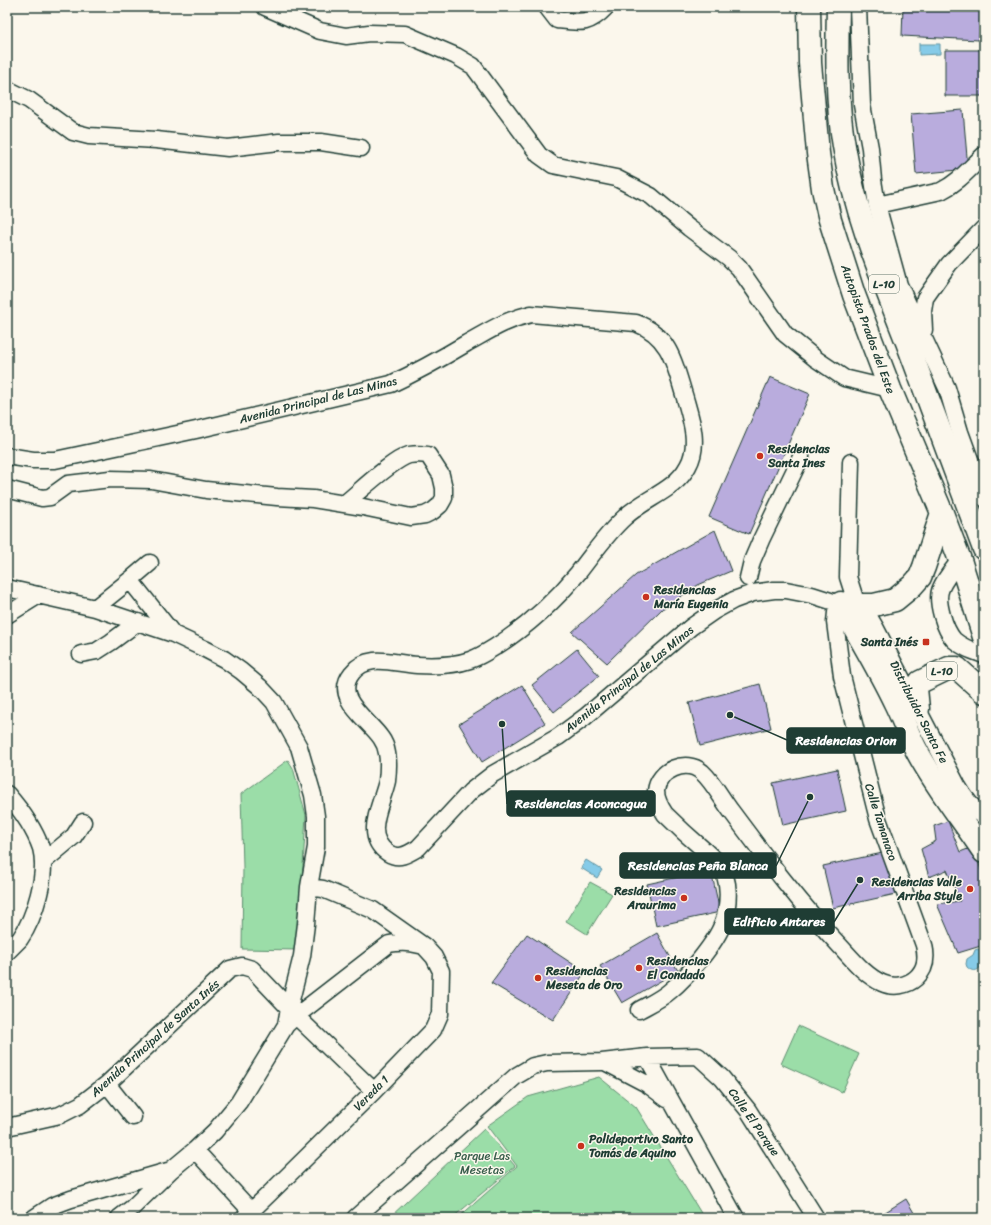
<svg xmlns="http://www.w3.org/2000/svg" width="991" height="1225" viewBox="0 0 991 1225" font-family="Sriracha,sans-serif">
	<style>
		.green { fill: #9bdda8; stroke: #5d8d6e }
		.water { fill: #86cbe8; stroke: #5d92a0 }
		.building { fill: #b9acdd; stroke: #1f3d34 }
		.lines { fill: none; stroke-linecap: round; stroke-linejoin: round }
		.minor-casing { stroke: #1f3d34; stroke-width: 19 }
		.highway-casing { stroke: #1f3d34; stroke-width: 25 }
		.minor { stroke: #fbf7ec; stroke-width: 16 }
		.highway { stroke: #fbf7ec; stroke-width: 22 }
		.poi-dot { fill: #c8321e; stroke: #fbf7ec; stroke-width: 1.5 }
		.labels { text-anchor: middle; stroke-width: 3; stroke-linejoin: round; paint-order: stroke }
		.shield { fill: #fbf7ec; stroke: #61756b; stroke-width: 1 }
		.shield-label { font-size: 11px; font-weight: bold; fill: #1f3d34 }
		.street-label { font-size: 12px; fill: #1f3d34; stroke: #fbf7ec }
		.poi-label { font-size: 12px; font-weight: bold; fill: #1f3d34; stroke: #fbf7ec; text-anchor: start }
		.park-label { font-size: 12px; fill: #385d4b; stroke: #fbf7ec }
		.leader { fill: none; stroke: #1f3d34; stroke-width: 1.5 }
		.callout-dot { fill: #1f3d34; stroke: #fbf7ec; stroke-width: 1.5 }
		.callout { fill: #1f3d34; stroke: #1f3d34; stroke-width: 1.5 }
		.callout-label { font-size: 13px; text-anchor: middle; font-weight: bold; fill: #fff }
	</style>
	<rect width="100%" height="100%" fill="#fbf7ec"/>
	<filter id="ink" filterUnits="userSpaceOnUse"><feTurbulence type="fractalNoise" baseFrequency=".025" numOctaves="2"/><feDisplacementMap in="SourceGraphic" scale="8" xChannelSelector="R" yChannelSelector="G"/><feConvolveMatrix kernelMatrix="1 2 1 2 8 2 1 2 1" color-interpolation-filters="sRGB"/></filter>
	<g filter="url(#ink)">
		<path class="green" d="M 288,760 L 293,768 L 306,815 L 298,950 L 242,949 L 243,867 L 241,794 Z
			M 590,882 L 612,894 L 587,934 L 566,921 Z
			M 798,1026 L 859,1054 L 842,1092 L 781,1064 Z
			M 599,1077 L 636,1107 L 704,1218 L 458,1218 L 517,1166 L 487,1126 L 528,1097 Z
			M 484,1129 L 515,1166 L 452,1218 L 389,1218 Z"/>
		<path class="water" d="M 919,44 L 940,44 L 940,54 L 919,55 Z
			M 586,860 L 602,870 L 597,878 L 581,868 Z
			M 978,949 L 981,951 L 980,956 L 983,961 C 981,970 974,974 967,967 L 966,964 L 967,959 L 973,955 L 975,950 Z"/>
		<path class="building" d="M 903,7 L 981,7 L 979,40 L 902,36 Z
			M 945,50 L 984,50 L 984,96 L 945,96 Z
			M 963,110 L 968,169 L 916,174 L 911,114 Z
			M 770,377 L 810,394 L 749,534 L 709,517 Z
			M 715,530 L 731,571 L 698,585 L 662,609 L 607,663 L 572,632 L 636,575 Z
			M 577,649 L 599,676 L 554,712 L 532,685 Z
			M 760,684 L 771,728 L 700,746 L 689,703 Z
			M 522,685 L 545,723 L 482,762 L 459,724 Z
			M 837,769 L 846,811 L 783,825 L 773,783 Z
			M 948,821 L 960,852 L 973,847 L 984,878 L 984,945 L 958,953 L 937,904 L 960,901 L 947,870 L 929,877 L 921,849 L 936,841 L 934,826 Z
			M 887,852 L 896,894 L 833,908 L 823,866 Z
			M 711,870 L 720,912 L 656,926 L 647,884 Z
			M 657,933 L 678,971 L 622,1003 L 600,966 Z
			M 527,934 L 585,972 L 553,1020 L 491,983 Z
			M 906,1199 L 917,1218 L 876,1218 Z"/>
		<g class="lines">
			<g class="minor-casing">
				<path id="minor" d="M 265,7 L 320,31 L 346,36 L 369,33 L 405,34 L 456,56 L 473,66 L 539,155 L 553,165 L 616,178 L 651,196 L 689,228 L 729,258 L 739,268 L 785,334 L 816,359 L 844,378 L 890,389
					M 547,7 L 557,20 C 581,23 589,25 606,7
					M 858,7 L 862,105 L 870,148 L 873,180 L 877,205 L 899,285 L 947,388 L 960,432 L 984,498
					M 7,89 L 29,100 L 73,132 L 89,136 L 156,140 L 228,148 L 279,142 L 321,142 L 361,148
					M 877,205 L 941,191 C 959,182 969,169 984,155
					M 924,330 L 923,311 L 925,298 L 949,264 L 984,228
					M 7,456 L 33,460 L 55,460 L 196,430 L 391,384 C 417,372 442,358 467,343 C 489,331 505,320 531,314 L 636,323 C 671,336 675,366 685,398 C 691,419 700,445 688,466 C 675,491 645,498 625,517 C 607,533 593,554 578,573 C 554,602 527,627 495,647 C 487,652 479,657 470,660 C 453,666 435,666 417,665 C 395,664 368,652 352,673 C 332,698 368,719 381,738 C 384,742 386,747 387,753 C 389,762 388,772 387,781 C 382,804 362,836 388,853 C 399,860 408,854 418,848 L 471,791 L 493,774 L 558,737 L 585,717 L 691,627 L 714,611 L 734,600 L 753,593 L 774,590 L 786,590 L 812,595 L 837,603 L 852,604
					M 851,462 L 848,577 L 857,605 L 868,615 L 875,627 L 957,785 C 964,797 972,809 984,816
					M 7,489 L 42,498 L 50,497 L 68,484 L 110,479 L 151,480 L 206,490 L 277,497 L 313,499 L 363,507 L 411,517 L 425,515 L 433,511 L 440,505 L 444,498 L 444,488 L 441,475 L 428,455 C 422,454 415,454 409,455 C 392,460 359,492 344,504
					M 960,560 C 954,568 945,578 941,588 C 935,601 945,630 954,640 C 963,648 973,651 984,655
					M 748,578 L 752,561 L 761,540 L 801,457
					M 130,580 L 150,563
					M 7,588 L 95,608 L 173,634 L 205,649 L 224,659 L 241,671 L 260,687 L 274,702 L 299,747 L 313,795 L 316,816 L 316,847 L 309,887 L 306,924 L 302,956 L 289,1008 L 286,1025 L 239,1102 L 215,1131 L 195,1150 L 171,1170 L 132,1208 L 119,1218
					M 95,608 L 130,580 L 173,634
					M 7,615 L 39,595
					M 81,654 L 97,651 L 111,642 L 138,622
					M 7,794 C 21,810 34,828 41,848 C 48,874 35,917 20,939 C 16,943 11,948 7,952
					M 43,862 L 74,836 L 83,822
					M 639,1010 C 650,1004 661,999 670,991 C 687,977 716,943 723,923 C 729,905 731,880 719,864 C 715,859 708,854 703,849 C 690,838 677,826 665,814 C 661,808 656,799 656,791 C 658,770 686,758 702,772 C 714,783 721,798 731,811 C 766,858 801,905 841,947 C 853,960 866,976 882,983 C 893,988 907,986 916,978 C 926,969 927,958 924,945 L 878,819 L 842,676 L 835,622 L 837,603
					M 296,1016 L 374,1091
					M 286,1025 L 296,1016 L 389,944 C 400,942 409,942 420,945
					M 647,1057 L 736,1218
					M 605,1062 L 647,1084 L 667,1099
					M 107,1084 L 133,1117
					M 7,1127 L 60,1115 L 80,1105 L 107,1084 L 230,969 L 242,966 L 252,969 L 289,1008
					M 195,1150 L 251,1211
					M 34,1218 L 52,1206 L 71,1199 L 168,1171
					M 244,1218 L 268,1195 L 374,1091 L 433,1030 L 440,1014 L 441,971 L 434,957 L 424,946 L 373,910 L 323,889 L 309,887
					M 355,1218 L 516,1076 L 533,1066 L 547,1063 L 602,1062 L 647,1057 L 698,1056 L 722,1078 L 748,1110 L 816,1218"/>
			</g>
			<g class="highway-casing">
				<path id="highway" d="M 809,7 L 810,63 L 818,153 L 823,189 L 830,220 L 854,295 L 890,389 L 942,513 L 960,560 L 984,637
					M 838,7 C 837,53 836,100 844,146 C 855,214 882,278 907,342 C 933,411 959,480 984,549
					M 841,603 C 859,637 879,669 895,703 C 903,719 909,737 918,753 C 937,788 962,819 984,852
					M 857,605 L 874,605 L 895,600 L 912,586 L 920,577 L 924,567 L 942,513
					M 918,709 L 916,688 L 920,682 L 949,668 L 957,668 L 984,692"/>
			</g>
			<use href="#minor" class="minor"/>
			<use href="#highway" class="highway"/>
		</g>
	</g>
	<g class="poi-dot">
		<circle cx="760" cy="456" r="4"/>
		<circle cx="646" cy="597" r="4"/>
		<rect x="922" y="638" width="8" height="8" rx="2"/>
		<circle cx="970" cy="889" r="4"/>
		<circle cx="684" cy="898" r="4"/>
		<circle cx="639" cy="968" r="4"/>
		<circle cx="538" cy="978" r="4"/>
		<circle cx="581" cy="1146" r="4"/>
	</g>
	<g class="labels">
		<g class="shield">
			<rect x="869" y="275" width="30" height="18" rx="3"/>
			<rect x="927" y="662" width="30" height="18" rx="3"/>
		</g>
		<g class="shield-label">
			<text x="884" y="288">L-10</text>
			<text x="942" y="675">L-10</text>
		</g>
		<g class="street-label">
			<text transform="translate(868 329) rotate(70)" y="4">Autopista Prados del Este</text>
			<text transform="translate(318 400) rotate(-14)" y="4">Avenida Principal de Las Minas</text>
			<text transform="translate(629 679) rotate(-39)" y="4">Avenida Principal de Las Minas</text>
			<text transform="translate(919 712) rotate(63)" y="4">Distribuidor Santa Fe</text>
			<text transform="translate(881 822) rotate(72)" y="4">Calle Tamanaco</text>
			<text transform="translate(155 1038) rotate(-42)" y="4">Avenida Principal de Santa Inés</text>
			<text transform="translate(371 1093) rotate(-45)" y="4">Vereda 1</text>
			<text transform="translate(754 1122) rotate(55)" y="4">Calle El Parque</text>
		</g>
		<g class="poi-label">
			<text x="768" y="453">Residencias<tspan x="768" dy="14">Santa Ines</tspan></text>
			<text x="654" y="594">Residencias<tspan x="654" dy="14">María Eugenia</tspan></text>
			<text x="918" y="646" text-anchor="end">Santa Inés</text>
			<text x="962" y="886" text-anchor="end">Residencias Valle<tspan x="962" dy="14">Arriba Style</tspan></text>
			<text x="676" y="895" text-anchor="end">Residencias<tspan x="676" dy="14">Araurima</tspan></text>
			<text x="647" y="965">Residencias<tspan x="647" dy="14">El Condado</tspan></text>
			<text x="546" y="975">Residencias<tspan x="546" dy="14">Meseta de Oro</tspan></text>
			<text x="589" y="1143">Polideportivo Santo<tspan x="589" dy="14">Tomás de Aquino</tspan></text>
		</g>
		<g class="park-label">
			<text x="482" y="1160">Parque Las<tspan x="482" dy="14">Mesetas</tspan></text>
		</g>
	</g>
	<path class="leader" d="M730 715L787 740M502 724L507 804M810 797L776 866M860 880L834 922"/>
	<g class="callout-dot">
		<circle cx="730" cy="715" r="4"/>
		<circle cx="502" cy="724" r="4"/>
		<circle cx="810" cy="797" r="4"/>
		<circle cx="860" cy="880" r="4"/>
	</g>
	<g class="callout">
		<rect x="787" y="728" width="118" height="25" rx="4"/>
		<rect x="507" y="791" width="148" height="25" rx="4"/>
		<rect x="620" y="853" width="156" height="25" rx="4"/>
		<rect x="725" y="909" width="109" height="25" rx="4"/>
	</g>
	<g class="callout-label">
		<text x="846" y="745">Residencias Orion</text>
		<text x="581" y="808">Residencias Aconcagua</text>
		<text x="698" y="870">Residencias Peña Blanca</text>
		<text x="779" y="926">Edificio Antares</text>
	</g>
	<rect width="991" height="1225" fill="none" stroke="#fbf7ec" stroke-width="24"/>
	<rect x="12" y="12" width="967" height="1201" fill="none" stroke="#1f3d34" stroke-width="1.5" filter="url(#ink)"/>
</svg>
